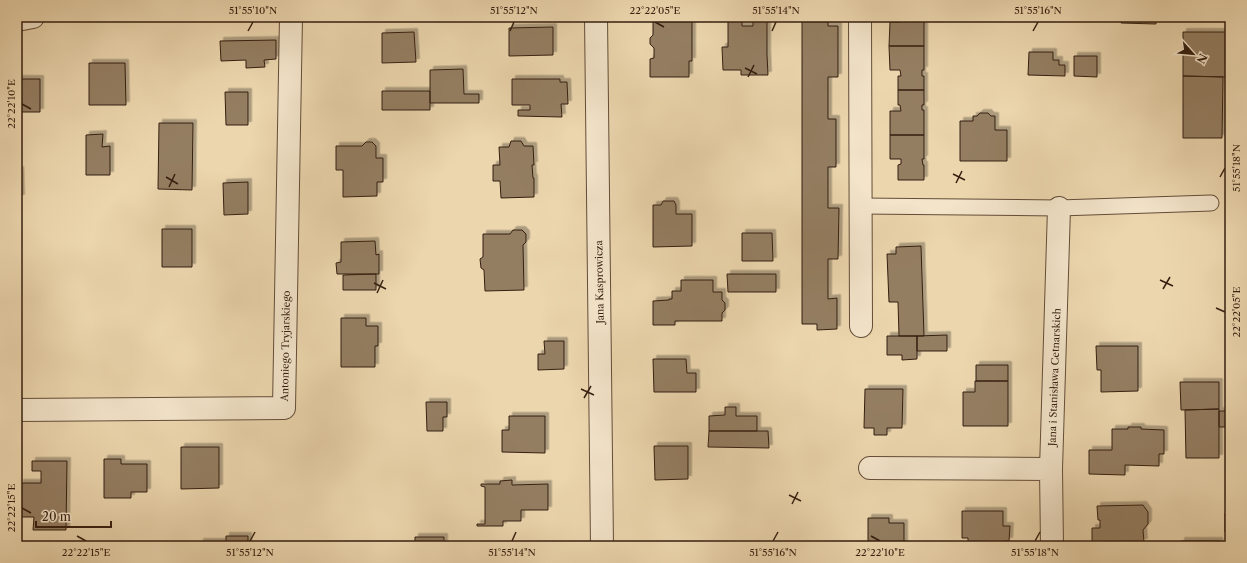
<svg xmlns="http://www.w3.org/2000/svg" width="1247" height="563" viewBox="0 0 1247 563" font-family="'Libre Caslon Text',serif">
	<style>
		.building { fill: #947e62; stroke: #351f10; filter: url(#shadow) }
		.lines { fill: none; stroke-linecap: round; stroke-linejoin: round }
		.service-casing { stroke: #634d38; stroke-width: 17 }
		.minor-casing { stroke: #634d38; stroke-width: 24 }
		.service { stroke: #f3e4ca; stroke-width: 15 }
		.minor { stroke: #f3e4ca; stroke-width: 22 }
		.ticks { fill: none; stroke: #351f10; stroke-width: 1.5 }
		.labels { text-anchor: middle; stroke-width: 4; stroke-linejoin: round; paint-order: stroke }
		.street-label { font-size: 10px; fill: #351f10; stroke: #f3e4ca }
		.neatline { fill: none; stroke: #351f10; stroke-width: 1.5 }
		.ticks-label { font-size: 10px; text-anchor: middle; fill: #351f10 }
	</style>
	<defs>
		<filter id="shadow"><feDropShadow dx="3.5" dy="-3.5" stdDeviation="0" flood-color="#0004"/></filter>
	</defs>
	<rect width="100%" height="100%" fill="#ecd6ae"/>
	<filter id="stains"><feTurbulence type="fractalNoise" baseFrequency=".005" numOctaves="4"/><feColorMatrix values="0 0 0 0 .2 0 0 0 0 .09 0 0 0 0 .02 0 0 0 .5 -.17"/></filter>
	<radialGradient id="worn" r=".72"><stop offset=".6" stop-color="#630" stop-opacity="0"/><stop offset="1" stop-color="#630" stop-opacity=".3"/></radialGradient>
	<path class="building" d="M 802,17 L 828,17 L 828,26 L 838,26 L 838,77 L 828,77 L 828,119 L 836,119 L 836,167 L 828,167 L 828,208 L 839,208 L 838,259 L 828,259 L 828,299 L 837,298 L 837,329 L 817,330 L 817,324 L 802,324 Z
		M 900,17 L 922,17 L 922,21 L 924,21 L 924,46 L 889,46 L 890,22 L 900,22 Z
		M 1121,17 L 1156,17 L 1156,24 L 1121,23 Z
		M 728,20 L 742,20 L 742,26 L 753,26 L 753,20 L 767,20 L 767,55 L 768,75 L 741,75 L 741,70 L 723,70 L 722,47 L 728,47 Z
		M 653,21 L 692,21 L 692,61 L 689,61 L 689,77 L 650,77 L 650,59 L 654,58 L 654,48 L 650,44 L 650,38 L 653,35 Z
		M 553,27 L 553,55 L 509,56 L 509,28 Z
		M 414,32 L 416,62 L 382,63 L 382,33 Z
		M 1183,32 L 1230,32 L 1230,77 L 1183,76 Z
		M 276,40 L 276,59 L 264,60 L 265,67 L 246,68 L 246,60 L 221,61 L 220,41 Z
		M 889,46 L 924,46 L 924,70 L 922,70 L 922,76 L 924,76 L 924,90 L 898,90 L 898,76 L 901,76 L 900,70 L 890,70 Z
		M 1029,52 L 1053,52 L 1053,60 L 1059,60 L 1059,65 L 1065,65 L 1065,76 L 1028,75 Z
		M 1074,56 L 1097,56 L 1097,77 L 1074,76 Z
		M 89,63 L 125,63 L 126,105 L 89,105 Z
		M 463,69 L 464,94 L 479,94 L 479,103 L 430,103 L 430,70 Z
		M 1183,76 L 1223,77 L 1222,138 L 1183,138 Z
		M 17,79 L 40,79 L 40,112 L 17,112 Z
		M 512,79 L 560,79 L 560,82 L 567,82 L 568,104 L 561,104 L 562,117 L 518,116 L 518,110 L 530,110 L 530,105 L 512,105 Z
		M 898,90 L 924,90 L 924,105 L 922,105 L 922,110 L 924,110 L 924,135 L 890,135 L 890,111 L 901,111 L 900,105 L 898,105 Z
		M 382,91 L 430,91 L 430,110 L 382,110 Z
		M 225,92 L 248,92 L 248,125 L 226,125 Z
		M 980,113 L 988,113 L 991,116 L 995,116 L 995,130 L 1007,130 L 1007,161 L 960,161 L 960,121 L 973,121 L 973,116 L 977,116 Z
		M 159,123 L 193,123 L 192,190 L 158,189 Z
		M 103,134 L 102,147 L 110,146 L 110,175 L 86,175 L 86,135 Z
		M 890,135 L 924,135 L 924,159 L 922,159 L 923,165 L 924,165 L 924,180 L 898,180 L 898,165 L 901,164 L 901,159 L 890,159 Z
		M 511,141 L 521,141 L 524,146 L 533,146 L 534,165 L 532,165 L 533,178 L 534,178 L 534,197 L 501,198 L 500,181 L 493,181 L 493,165 L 500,165 L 499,147 L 509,147 Z
		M 366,142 L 372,142 L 376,146 L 376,158 L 383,158 L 383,182 L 377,182 L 377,196 L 343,197 L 343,170 L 336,170 L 336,146 L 362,146 Z
		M 17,170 L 20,170 L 21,198 L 17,198 Z
		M 248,182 L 248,214 L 224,215 L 223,183 Z
		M 663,201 L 674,201 L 676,205 L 676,214 L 692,214 L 692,246 L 653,247 L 653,205 L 661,205 Z
		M 162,229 L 192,229 L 192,267 L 162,267 Z
		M 513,230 L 522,230 L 526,234 L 526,242 L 523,245 L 524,290 L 485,291 L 484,270 L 481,268 L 480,259 L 483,257 L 483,234 L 510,234 Z
		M 742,233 L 772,233 L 773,261 L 742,261 Z
		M 375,241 L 376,255 L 379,254 L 379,274 L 337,274 L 336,263 L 341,262 L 341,242 Z
		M 921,246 L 924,336 L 899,336 L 898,302 L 889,302 L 887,254 L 896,254 L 896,247 Z
		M 376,274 L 376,290 L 343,290 L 343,275 Z
		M 727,274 L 776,274 L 776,292 L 728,292 Z
		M 681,280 L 713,280 L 713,292 L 722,292 L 722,300 L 725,303 L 725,310 L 722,313 L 722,321 L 675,321 L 675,325 L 653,325 L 653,301 L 669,300 L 669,299 L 672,299 L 672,291 L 681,291 Z
		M 341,318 L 366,318 L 366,326 L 378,326 L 378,346 L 375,346 L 375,367 L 341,367 Z
		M 947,335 L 947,351 L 917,351 L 917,336 Z
		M 887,336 L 917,336 L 917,359 L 902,360 L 902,355 L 887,355 Z
		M 544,341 L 564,341 L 564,369 L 538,370 L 538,354 L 545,354 Z
		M 1096,346 L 1138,346 L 1138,391 L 1101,392 L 1101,370 L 1097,370 Z
		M 653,359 L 686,359 L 687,373 L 696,373 L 696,392 L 654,392 Z
		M 976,365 L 1008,365 L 1008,381 L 976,381 Z
		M 975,381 L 1008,381 L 1008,426 L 963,426 L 963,392 L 975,392 Z
		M 1180,382 L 1219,382 L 1219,409 L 1181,410 Z
		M 865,389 L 903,389 L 902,428 L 887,428 L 887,435 L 874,435 L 874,428 L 864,428 Z
		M 426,402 L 447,402 L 447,417 L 443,417 L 443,431 L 427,431 Z
		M 725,407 L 736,407 L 736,416 L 757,416 L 757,431 L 709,431 L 709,416 L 725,415 Z
		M 1219,409 L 1219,458 L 1186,458 L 1185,410 Z
		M 1219,411 L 1230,411 L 1230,427 L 1219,427 Z
		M 509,416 L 545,416 L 545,453 L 502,452 L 502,430 L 509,430 Z
		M 1128,427 L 1141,427 L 1141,429 L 1164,430 L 1164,454 L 1159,454 L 1159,466 L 1125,465 L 1125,475 L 1089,474 L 1089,450 L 1112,450 L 1112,429 L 1128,429 Z
		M 709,431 L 768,431 L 769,448 L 708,447 Z
		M 654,446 L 688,446 L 688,479 L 655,480 Z
		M 181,447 L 219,447 L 219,488 L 181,489 Z
		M 104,459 L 121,459 L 121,464 L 147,464 L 147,492 L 131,492 L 131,498 L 104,498 Z
		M 32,461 L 67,461 L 66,530 L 33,530 L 34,517 L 20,517 L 20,483 L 41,483 L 41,471 L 32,471 Z
		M 512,480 L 512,485 L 548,484 L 548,510 L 521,510 L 521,521 L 503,521 L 503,526 L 477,526 L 477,524 L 485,524 L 485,487 L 481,486 L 481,484 L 500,484 L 500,481 Z
		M 1143,505 L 1148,512 L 1148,524 L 1143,530 L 1144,542 L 1131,543 L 1127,546 L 1114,546 L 1114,542 L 1092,543 L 1092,528 L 1100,528 L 1100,520 L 1098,520 L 1097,506 Z
		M 962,511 L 1003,511 L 1003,526 L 1010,526 L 1009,541 L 1003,541 L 1003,546 L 968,546 L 968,538 L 962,538 Z
		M 1225,513 L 1230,513 L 1230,532 L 1225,532 Z
		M 868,518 L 889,518 L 889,523 L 904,523 L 904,546 L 868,546 Z
		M 226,536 L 248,536 L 248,546 L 226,546 Z
		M 415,537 L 444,537 L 444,546 L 415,546 Z
		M 1181,541 L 1219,541 L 1220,546 L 1181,546 Z
		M 200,542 L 226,542 L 226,546 L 200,546 Z"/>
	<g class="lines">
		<g class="service-casing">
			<path id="service" d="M 861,206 L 1059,208 L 1211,203"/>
		</g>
		<g class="minor-casing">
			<path id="minor" d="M 596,17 L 602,546
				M 860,17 L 861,326
				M 17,20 L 33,17
				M 17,410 L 284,408 L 291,17
				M 870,468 L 1051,469
				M 1052,546 L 1051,469 L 1059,208"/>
		</g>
		<use href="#service" class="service"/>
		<use href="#minor" class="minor"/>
	</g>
	<path class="ticks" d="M 655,22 L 664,27M 248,31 L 253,22M 510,31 L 514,22M 772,31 L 776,22M 1033,31 L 1038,22M 745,68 L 757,74M 748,77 L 754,65M 22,104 L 31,109M 953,174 L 965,180M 166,177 L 178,184M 1220,177 L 1225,168M 956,183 L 962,171M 169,187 L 175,174M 1160,280 L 1173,286M 374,283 L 386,289M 1163,289 L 1170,277M 377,293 L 383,280M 1216,308 L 1225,312M 581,389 L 594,395M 584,398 L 591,386M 789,495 L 801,501M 792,504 L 798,492M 22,508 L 31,513M 77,536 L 86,541M 871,536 L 880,541M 250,541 L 255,532M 512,541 L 516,532M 773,541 L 778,532M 1035,541 L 1040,532"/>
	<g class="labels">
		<g class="street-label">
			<text transform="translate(599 282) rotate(-91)" y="4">Jana Kasprowicza</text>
			<text transform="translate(285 346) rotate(-89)" y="4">Antoniego Tryjarskiego</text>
			<text transform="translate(1054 377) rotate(-88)" y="4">Jana i Stanisława Cetnarskich</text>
		</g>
	</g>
	<rect width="1247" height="563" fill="none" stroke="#ecd6ae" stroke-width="44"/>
	<g transform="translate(1193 54) rotate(117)" stroke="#f3e4ca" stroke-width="3" paint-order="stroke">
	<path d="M0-3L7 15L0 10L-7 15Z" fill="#351f10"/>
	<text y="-6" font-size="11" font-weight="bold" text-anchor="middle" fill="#351f10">N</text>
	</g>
	<path d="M36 521v6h75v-6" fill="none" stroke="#351f10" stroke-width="2"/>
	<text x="42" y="521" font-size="12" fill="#351f10" stroke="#f3e4ca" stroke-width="3" paint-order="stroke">20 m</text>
	<rect x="22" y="22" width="1203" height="519" class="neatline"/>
	<g class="ticks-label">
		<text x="253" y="14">51°55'10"N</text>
		<text x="514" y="14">51°55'12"N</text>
		<text x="655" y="14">22°22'05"E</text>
		<text x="776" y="14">51°55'14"N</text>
		<text x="1038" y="14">51°55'16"N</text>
		<text transform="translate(11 104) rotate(-90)" y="4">22°22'10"E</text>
		<text transform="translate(1236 168) rotate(-90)" y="4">51°55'18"N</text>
		<text transform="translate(1236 312) rotate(-90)" y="4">22°22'05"E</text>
		<text transform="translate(11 508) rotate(-90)" y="4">22°22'15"E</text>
		<text x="86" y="556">22°22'15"E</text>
		<text x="250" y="556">51°55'12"N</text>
		<text x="512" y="556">51°55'14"N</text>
		<text x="773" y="556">51°55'16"N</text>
		<text x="880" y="556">22°22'10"E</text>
		<text x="1035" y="556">51°55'18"N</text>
	</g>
	<rect width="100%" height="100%" filter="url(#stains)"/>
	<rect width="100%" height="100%" fill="url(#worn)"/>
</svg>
